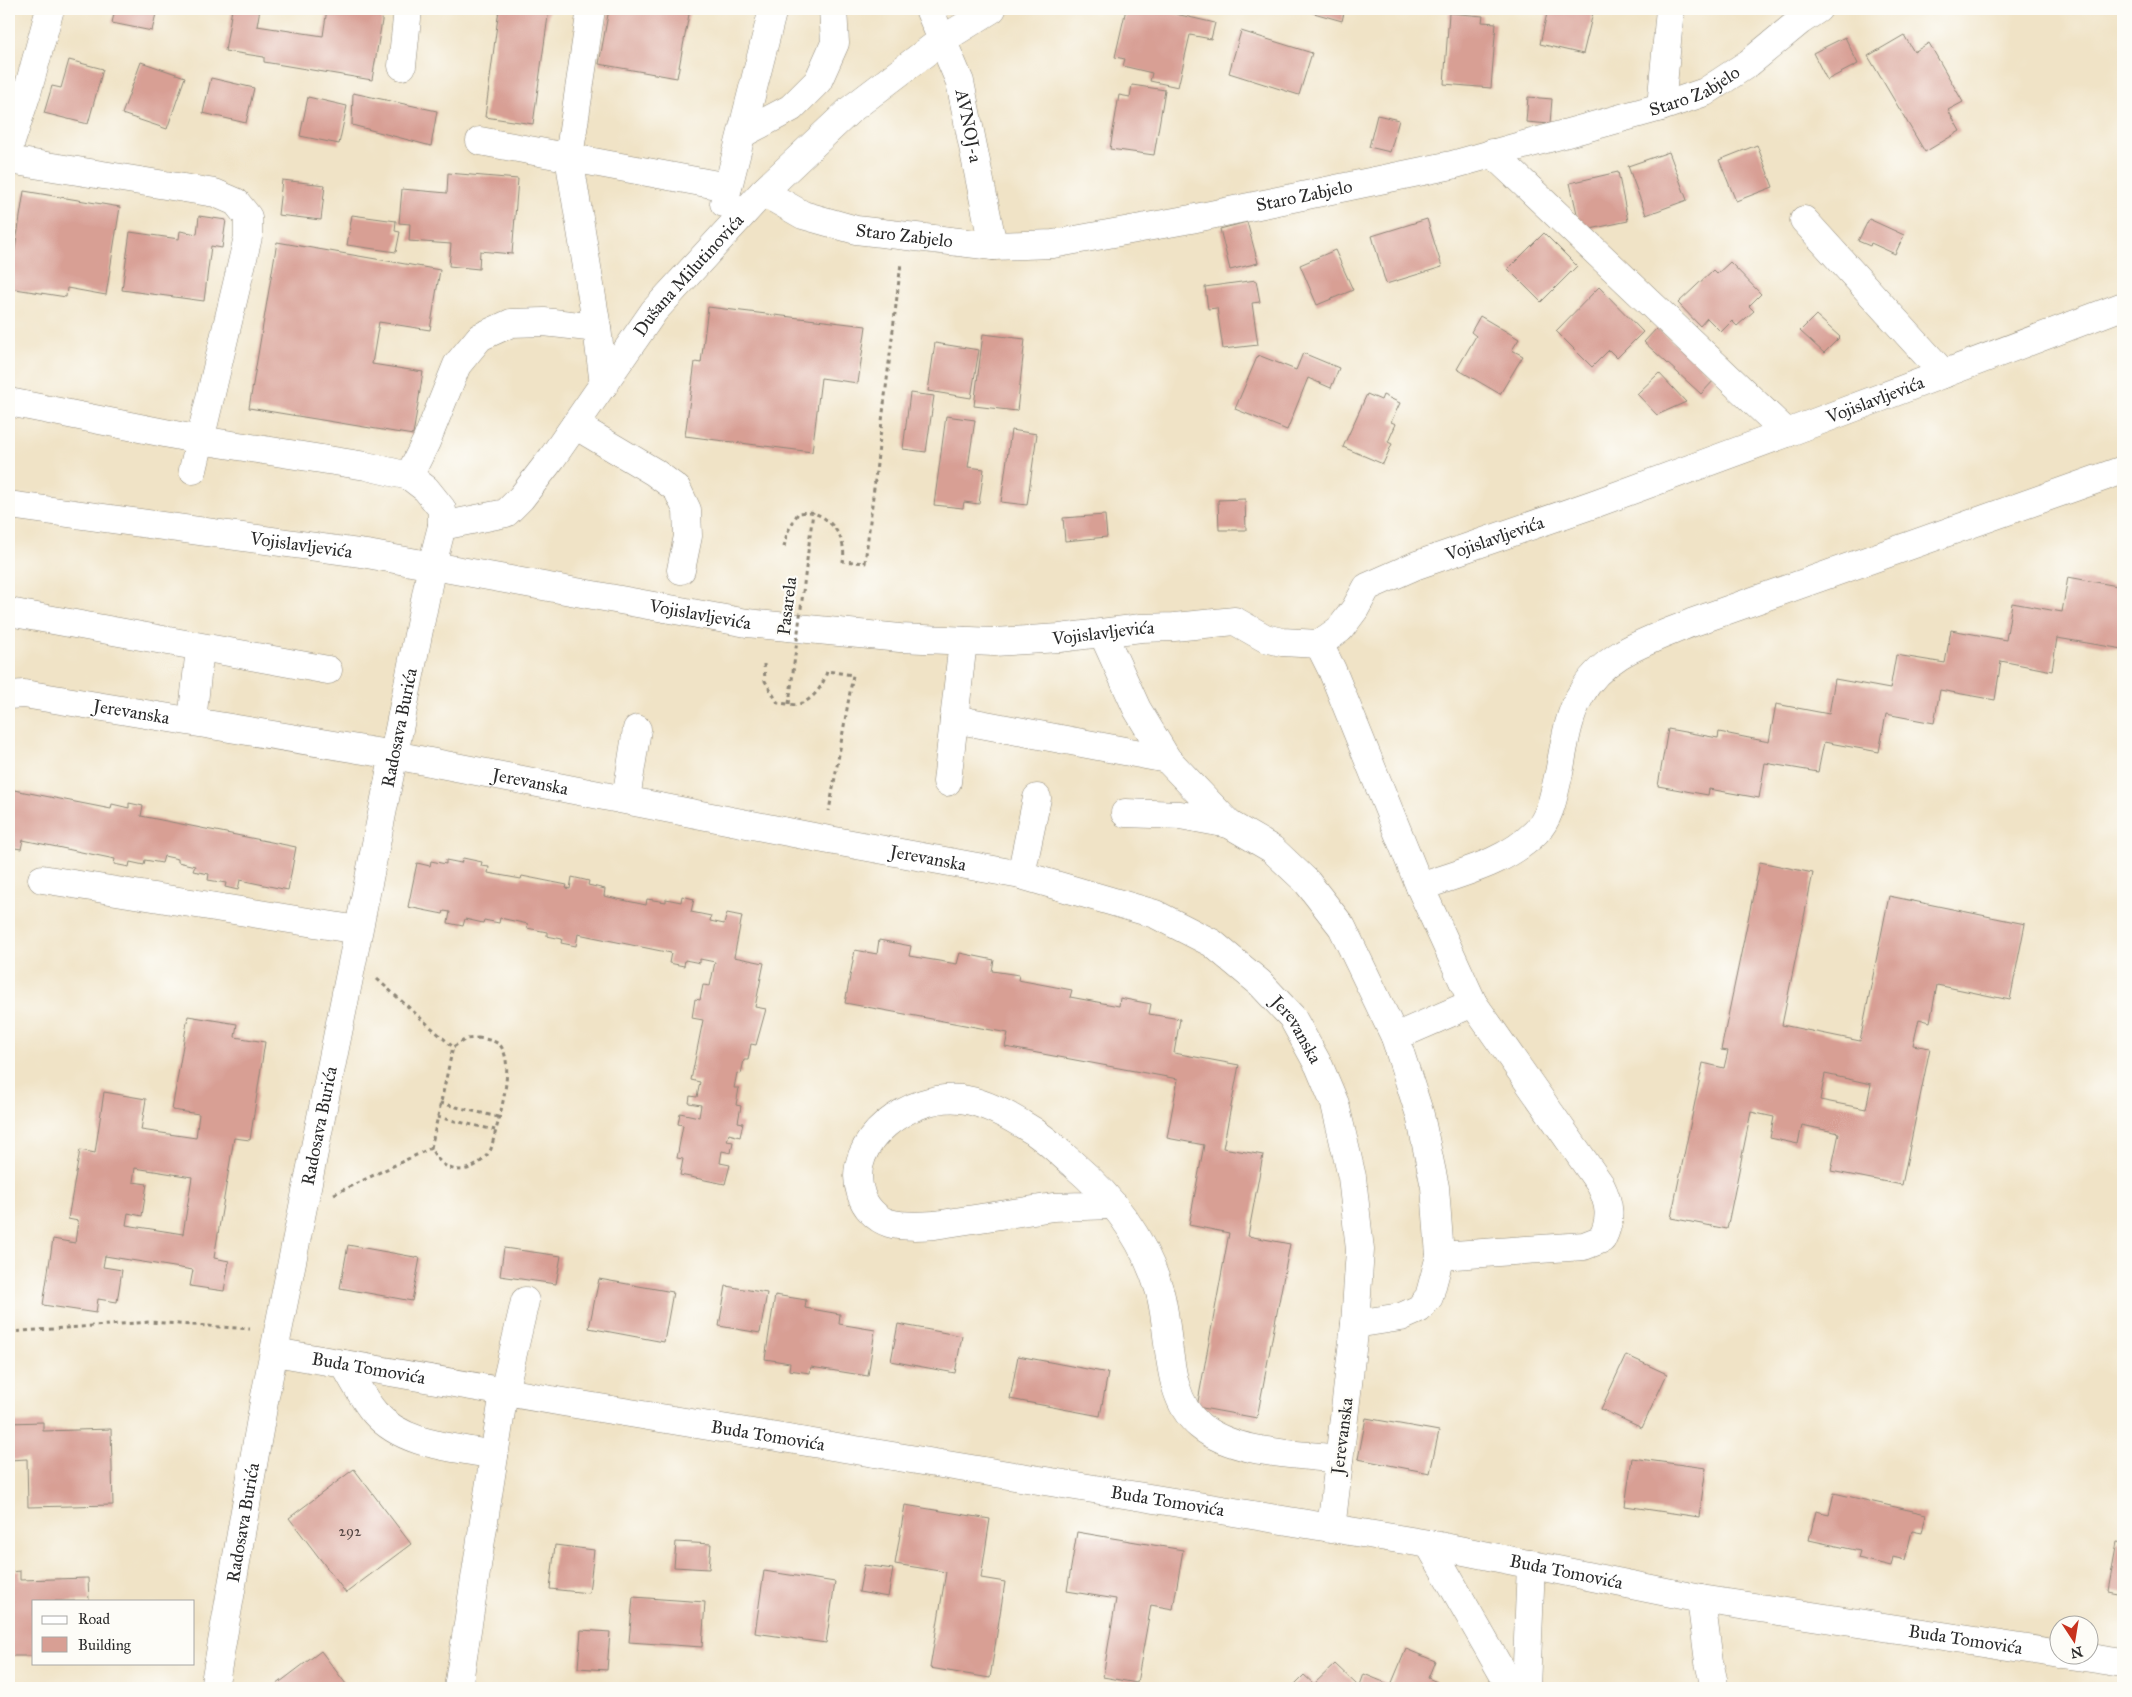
<svg xmlns="http://www.w3.org/2000/svg" width="2132" height="1697" viewBox="0 0 2132 1697" font-family="'IM FELL Great Primer',serif">
	<style>
		.building { fill: #d89f94; fill-rule: evenodd }
		.lines { fill: none; stroke-linecap: round; stroke-linejoin: round }
		.minor-casing { stroke: #8e8778; stroke-width: 29 }
		.major-casing { stroke: #8e8778; stroke-width: 29 }
		.path { stroke: #8e8778; stroke-width: 3; stroke-dasharray: 4 4; stroke-linecap: butt }
		.minor { stroke: #fff; stroke-width: 28 }
		.major { stroke: #fff; stroke-width: 28 }
		.path-bridge { stroke: #8e8778; stroke-width: 3; stroke-dasharray: 4 4; stroke-linecap: butt }
		.labels { text-anchor: middle; stroke-width: 4.5; stroke-linejoin: round; paint-order: stroke }
		.number-label { font-size: 15px; fill: #564845 }
		.street-label { font-size: 18px; fill: #2b2b2b; stroke: #fdfcf7 }
	</style>
	<rect width="100%" height="100%" fill="#fdfcf7"/>
	<filter id="ink" filterUnits="userSpaceOnUse"><feTurbulence type="fractalNoise" baseFrequency=".02" numOctaves="2"/><feDisplacementMap in="SourceGraphic" scale="10" xChannelSelector="R" yChannelSelector="G"/><feConvolveMatrix kernelMatrix="1 2 1 2 8 2 1 2 1" color-interpolation-filters="sRGB"/></filter>
	<filter id="wash" filterUnits="userSpaceOnUse"><feTurbulence type="fractalNoise" baseFrequency=".0096" numOctaves="4" result="noise"/><feDisplacementMap in="SourceGraphic" scale="20" xChannelSelector="R" yChannelSelector="G"/><feGaussianBlur stdDeviation="1.12" result="paint"/><feColorMatrix in="noise" values="0 0 0 0 0 0 0 0 0 0 0 0 0 0 0 0 0 1.4 0 .05"/><feComposite in="paint" operator="in"/></filter>
	<g filter="url(#wash)">
		<rect width="100%" height="100%" fill="#f0e3c6"/>
		<g id="blocks">
			<path class="building" d="M 115,9 L 157,9 L 152,31 L 112,23 Z
				M 232,9 L 260,9 L 257,26 L 323,36 L 327,9 L 384,9 L 372,80 L 264,62 L 264,57 L 225,51 Z
				M 499,9 L 549,9 L 533,124 L 485,117 Z
				M 609,9 L 690,9 L 677,78 L 599,64 Z
				M 1126,9 L 1154,9 L 1215,23 L 1211,39 L 1190,35 L 1178,87 L 1150,81 L 1152,73 L 1123,66 L 1125,59 L 1115,57 Z
				M 1300,9 L 1345,9 L 1342,21 Z
				M 1548,9 L 1573,9 L 1593,13 L 1583,54 L 1540,44 Z
				M 1449,13 L 1483,16 L 1482,22 L 1496,23 L 1491,88 L 1444,84 Z
				M 1241,31 L 1312,53 L 1299,95 L 1229,73 Z
				M 1904,35 L 1914,52 L 1929,43 L 1963,102 L 1948,110 L 1960,131 L 1925,152 L 1868,56 Z
				M 1845,37 L 1858,64 L 1827,80 L 1813,53 Z
				M 69,60 L 103,69 L 88,124 L 44,113 L 52,86 L 61,88 Z
				M 141,62 L 185,77 L 167,129 L 122,114 Z
				M 211,78 L 254,88 L 246,123 L 203,113 Z
				M 1132,85 L 1165,90 L 1154,155 L 1110,149 L 1119,95 L 1130,97 Z
				M 353,93 L 437,111 L 431,146 L 352,125 Z
				M 308,97 L 347,106 L 339,144 L 300,136 Z
				M 1528,97 L 1552,99 L 1550,124 L 1526,122 Z
				M 1377,115 L 1399,120 L 1390,152 L 1369,147 Z
				M 1757,145 L 1773,187 L 1736,201 L 1719,160 Z
				M 1669,152 L 1687,200 L 1646,215 L 1628,166 Z
				M 1618,172 L 1628,221 L 1581,231 L 1570,183 Z
				M 448,173 L 518,179 L 512,254 L 480,251 L 479,269 L 449,266 L 451,244 L 409,241 L 410,224 L 399,223 L 402,189 L 447,193 Z
				M 282,180 L 325,185 L 321,220 L 278,215 Z
				M 24,191 L 120,207 L 106,295 L 67,288 L 66,297 L 9,288 Z
				M 352,215 L 396,221 L 395,231 L 400,232 L 396,252 L 347,245 Z
				M 199,216 L 226,220 L 222,248 L 211,246 L 204,301 L 122,290 L 130,232 L 179,239 L 180,231 L 197,234 Z
				M 1427,219 L 1442,267 L 1386,284 L 1372,236 Z
				M 1869,219 L 1904,235 L 1895,254 L 1871,243 L 1870,246 L 1858,241 Z
				M 1247,222 L 1258,263 L 1230,270 L 1220,229 Z
				M 1544,233 L 1577,266 L 1541,302 L 1508,269 Z
				M 277,242 L 440,270 L 430,330 L 379,322 L 372,364 L 423,372 L 413,435 L 249,408 Z
				M 1335,250 L 1353,290 L 1317,305 L 1300,265 Z
				M 1730,262 L 1761,294 L 1749,306 L 1754,311 L 1737,326 L 1732,321 L 1721,332 L 1707,318 L 1700,326 L 1678,303 L 1713,270 L 1717,274 Z
				M 1256,280 L 1260,302 L 1252,303 L 1258,345 L 1223,349 L 1217,308 L 1208,309 L 1205,287 Z
				M 1599,287 L 1643,332 L 1617,358 L 1609,350 L 1592,367 L 1556,331 Z
				M 708,307 L 866,326 L 858,383 L 821,378 L 812,452 L 685,436 L 695,362 L 701,363 Z
				M 1816,315 L 1840,337 L 1824,353 L 1800,331 Z
				M 1480,316 L 1519,339 L 1512,350 L 1523,356 L 1500,394 L 1457,369 L 1476,336 L 1471,332 Z
				M 1657,328 L 1715,379 L 1701,394 L 1644,342 Z
				M 983,334 L 1025,339 L 1017,411 L 974,406 Z
				M 935,343 L 979,350 L 971,398 L 928,391 Z
				M 1303,353 L 1339,368 L 1331,388 L 1308,378 L 1287,430 L 1235,409 L 1258,355 L 1296,370 Z
				M 1659,373 L 1686,402 L 1657,415 L 1637,394 Z
				M 910,393 L 934,396 L 926,452 L 903,449 Z
				M 1367,394 L 1381,400 L 1383,395 L 1400,403 L 1391,422 L 1396,424 L 1388,442 L 1392,444 L 1383,464 L 1343,447 Z
				M 946,416 L 975,420 L 968,467 L 984,469 L 979,504 L 964,502 L 963,508 L 934,505 Z
				M 1011,430 L 1037,434 L 1027,505 L 1001,502 Z
				M 1245,499 L 1246,530 L 1219,530 L 1218,500 Z
				M 1105,515 L 1107,537 L 1065,541 L 1063,518 Z
				M 2068,577 L 2123,587 L 2123,649 L 2057,638 L 2052,671 L 2001,661 L 1995,700 L 1940,690 L 1934,723 L 1886,714 L 1879,752 L 1824,742 L 1818,772 L 1765,763 L 1759,798 L 1709,789 L 1708,795 L 1658,786 L 1668,729 L 1718,738 L 1719,732 L 1769,742 L 1776,704 L 1829,714 L 1835,679 L 1890,689 L 1896,655 L 1945,663 L 1951,630 L 2006,640 L 2012,603 L 2062,612 Z
				M 9,789 L 111,809 L 112,804 L 129,808 L 129,803 L 143,806 L 141,816 L 296,847 L 288,890 L 240,880 L 238,890 L 225,887 L 226,883 L 208,880 L 209,874 L 193,871 L 195,866 L 178,862 L 178,859 L 164,856 L 162,863 L 145,860 L 144,865 L 130,862 L 129,867 L 114,864 L 115,859 L 23,840 L 21,849 L 9,847 Z
				M 463,858 L 482,862 L 481,866 L 489,867 L 488,873 L 521,879 L 522,876 L 567,885 L 566,888 L 570,889 L 572,877 L 589,881 L 588,885 L 605,889 L 604,896 L 646,905 L 647,899 L 666,902 L 666,899 L 681,902 L 682,896 L 694,899 L 691,912 L 711,916 L 710,921 L 724,924 L 727,913 L 742,916 L 734,957 L 764,963 L 755,1007 L 766,1009 L 756,1045 L 751,1044 L 748,1060 L 744,1060 L 741,1074 L 737,1073 L 734,1088 L 739,1088 L 736,1105 L 741,1106 L 738,1122 L 743,1123 L 740,1137 L 729,1134 L 727,1141 L 733,1142 L 731,1153 L 722,1151 L 720,1163 L 730,1165 L 725,1184 L 680,1175 L 683,1159 L 677,1158 L 683,1125 L 678,1124 L 680,1113 L 699,1117 L 701,1105 L 689,1103 L 690,1096 L 697,1097 L 700,1082 L 691,1080 L 703,1020 L 692,1018 L 695,999 L 700,1000 L 703,985 L 710,986 L 715,962 L 700,959 L 700,963 L 685,960 L 684,966 L 669,963 L 671,953 L 578,934 L 576,946 L 561,943 L 562,939 L 547,936 L 547,932 L 527,928 L 528,924 L 500,918 L 499,923 L 484,920 L 483,923 L 465,919 L 463,926 L 448,923 L 450,912 L 444,911 L 443,914 L 408,907 L 417,863 L 430,866 L 431,861 L 446,864 L 446,860 L 461,863 Z
				M 1760,862 L 1813,873 L 1782,1025 L 1860,1041 L 1889,896 L 2025,924 L 2010,1000 L 1937,985 L 1930,1022 L 1919,1019 L 1913,1045 L 1930,1048 L 1902,1185 L 1831,1171 L 1839,1133 L 1802,1125 L 1798,1144 L 1770,1138 L 1774,1117 L 1751,1112 L 1727,1229 L 1671,1218 L 1703,1063 L 1724,1068 L 1728,1051 L 1721,1050 ZM 1825,1074 L 1871,1084 L 1866,1109 L 1820,1100 Z
				M 879,940 L 911,946 L 909,956 L 957,964 L 960,953 L 994,960 L 992,971 L 1019,975 L 1018,980 L 1072,990 L 1070,997 L 1119,1006 L 1120,998 L 1151,1004 L 1149,1014 L 1180,1019 L 1174,1053 L 1239,1065 L 1223,1148 L 1263,1155 L 1248,1236 L 1290,1244 L 1257,1418 L 1197,1407 L 1229,1233 L 1189,1225 L 1204,1145 L 1167,1138 L 1178,1079 L 1005,1047 L 1008,1033 L 845,1003 L 855,950 L 877,954 Z
				M 188,1016 L 237,1024 L 235,1037 L 265,1042 L 250,1140 L 234,1138 L 214,1258 L 229,1261 L 224,1291 L 190,1286 L 193,1270 L 105,1256 L 103,1267 L 122,1270 L 117,1302 L 98,1299 L 96,1313 L 43,1305 L 53,1239 L 75,1243 L 78,1221 L 68,1219 L 80,1150 L 95,1153 L 104,1092 L 146,1099 L 141,1130 L 196,1138 L 199,1114 L 172,1110 ZM 135,1168 L 192,1177 L 183,1234 L 126,1225 L 128,1213 L 142,1216 L 147,1184 L 133,1182 Z
				M 348,1245 L 420,1258 L 412,1301 L 340,1288 Z
				M 504,1248 L 561,1256 L 556,1284 L 500,1276 Z
				M 599,1279 L 673,1292 L 664,1342 L 589,1328 Z
				M 726,1286 L 767,1293 L 760,1333 L 719,1326 Z
				M 775,1295 L 806,1300 L 805,1308 L 840,1314 L 839,1324 L 875,1330 L 868,1376 L 811,1367 L 810,1373 L 789,1370 L 790,1363 L 765,1359 Z
				M 898,1324 L 962,1336 L 955,1373 L 891,1361 Z
				M 1626,1355 L 1667,1374 L 1642,1428 L 1601,1409 Z
				M 1018,1356 L 1108,1373 L 1100,1416 L 1010,1399 Z
				M 1366,1418 L 1439,1431 L 1430,1473 L 1358,1459 Z
				M 43,1422 L 43,1431 L 111,1429 L 113,1505 L 28,1507 L 27,1459 L 9,1460 L 9,1423 Z
				M 1632,1458 L 1706,1468 L 1699,1517 L 1625,1506 Z
				M 354,1469 L 411,1544 L 346,1593 L 289,1518 Z
				M 1834,1493 L 1926,1514 L 1922,1533 L 1912,1531 L 1905,1560 L 1893,1557 L 1891,1566 L 1858,1558 L 1860,1551 L 1809,1540 L 1816,1511 L 1829,1514 Z
				M 905,1505 L 990,1519 L 981,1578 L 1005,1582 L 990,1678 L 930,1668 L 946,1572 L 895,1564 Z
				M 1077,1532 L 1183,1550 L 1173,1609 L 1151,1605 L 1137,1683 L 1103,1677 L 1116,1599 L 1067,1591 Z
				M 676,1542 L 711,1544 L 709,1569 L 674,1567 Z
				M 2117,1542 L 2123,1543 L 2123,1594 L 2108,1591 Z
				M 555,1545 L 594,1550 L 589,1593 L 550,1589 Z
				M 864,1565 L 893,1569 L 888,1597 L 859,1592 Z
				M 20,1571 L 20,1580 L 88,1578 L 89,1601 L 34,1601 L 34,1656 L 9,1656 L 9,1572 Z
				M 764,1571 L 835,1582 L 826,1643 L 755,1633 Z
				M 633,1597 L 705,1602 L 702,1647 L 629,1642 Z
				M 581,1630 L 610,1632 L 607,1670 L 578,1668 Z
				M 1406,1649 L 1435,1661 L 1428,1678 L 1437,1682 L 1434,1688 L 1359,1688 L 1364,1674 L 1391,1685 Z
				M 321,1651 L 349,1688 L 272,1688 Z
				M 1335,1664 L 1357,1685 L 1354,1688 L 1291,1688 L 1304,1675 L 1314,1684 Z"/>
		</g>
	</g>
	<g filter="url(#ink)">
		<use href="#blocks" fill-opacity="0" stroke="#8e8778" stroke-width="1"/>
		<g class="lines">
			<g class="minor-casing">
				<g id="minor">
					<path d="M 591,9 L 569,157 L 597,328 L 604,385"/>
					<path id="s1" d="M 929,9 L 960,82 L 993,246"/>
					<path d="M 402,66 L 408,9"/>
					<path d="M 1661,107 L 1670,9"/>
					<path d="M 742,134 L 791,108 L 818,81 L 835,43 L 833,9"/>
					<path d="M 480,141 L 728,187"/>
					<path d="M 9,148 L 27,93 L 50,9"/>
					<path d="M 1492,153 L 1787,433"/>
					<path d="M 9,160 L 215,193 L 236,202 L 248,217 L 248,237 L 193,470"/>
					<path id="s2" d="M 763,192 L 803,215 L 856,230 L 993,246 L 1053,244 L 1191,219 L 1452,165 L 1661,107 L 1705,92 L 1749,63 L 1800,21 L 1818,9"/>
					<path d="M 724,203 L 773,9"/>
					<path d="M 1804,220 L 1944,374"/>
					<path d="M 9,402 L 200,440 L 366,466 L 409,476 L 426,489 L 442,509 L 442,526"/>
					<path d="M 575,425 L 654,472 L 677,489 L 687,510 L 688,536 L 681,570"/>
					<path d="M 409,476 L 426,442 L 457,365 L 480,337 L 511,323 L 544,322 L 597,328"/>
					<path d="M 9,612 L 328,670"/>
					<path d="M 1103,634 L 1137,709 L 1167,759 L 1229,824"/>
					<path d="M 1319,644 L 1332,670 L 1420,887 L 1473,1003 L 1600,1184 C 1610,1204 1612,1219 1602,1239 L 1584,1246 L 1440,1256"/>
					<path id="s3" d="M 9,695 L 24,694 L 394,755 L 824,839 L 1021,875 L 1155,914 L 1212,943 L 1260,983 L 1292,1017 L 1319,1066 L 1335,1104 L 1352,1177 L 1360,1250 L 1355,1324 L 1331,1529"/>
					<path d="M 954,719 L 1167,759"/>
					<path d="M 192,721 L 200,648"/>
					<path d="M 947,782 L 963,641"/>
					<path d="M 626,799 L 637,729"/>
					<path d="M 1125,813 L 1180,815 L 1229,824 L 1272,849 L 1307,882 L 1342,927 L 1395,1037"/>
					<path d="M 1021,875 L 1037,798"/>
					<path d="M 42,879 L 358,930"/>
					<path d="M 1420,887 C 1460,873 1506,863 1536,832 C 1551,817 1554,793 1559,773 C 1564,748 1567,719 1580,696 C 1603,653 1649,641 1691,623 L 2123,470"/>
					<path d="M 1114,1205 L 1053,1207 L 935,1225 C 920,1226 903,1227 889,1223 C 876,1219 865,1207 861,1194 C 843,1140 913,1093 961,1099 C 983,1102 1004,1113 1022,1124 C 1042,1135 1057,1150 1074,1165 C 1113,1198 1144,1240 1159,1289 C 1172,1331 1163,1396 1200,1426 C 1234,1454 1297,1454 1339,1459"/>
					<path d="M 1355,1324 L 1401,1317 L 1419,1309 L 1429,1297 L 1440,1256 L 1435,1187 L 1420,1115 L 1395,1037 L 1473,1003"/>
					<path id="s4" d="M 275,1352 L 563,1402 L 1429,1544 L 1701,1599 L 2060,1654"/>
					<path d="M 344,1364 C 354,1381 363,1399 375,1413 C 404,1446 455,1447 494,1455"/>
					<path d="M 1429,1544 L 1511,1688"/>
					<path d="M 1701,1599 L 1709,1662 L 1715,1688"/>
					<path d="M 2064,1654 L 2123,1663"/>
					<path id="s5" d="M 214,1688 L 265,1396 L 432,565 L 442,526 L 506,513 L 521,498 L 552,458 L 654,311 L 763,192 L 850,110 L 942,40 L 992,9"/>
					<path d="M 458,1688 L 504,1392 L 525,1301"/>
					<path d="M 1526,1688 L 1531,1564"/>
				</g>
			</g>
			<g class="major-casing">
				<g id="major">
					<path id="s6" d="M 9,505 L 367,554 L 747,623 L 900,638 L 994,642 L 1060,638 L 1141,628 L 1174,627 L 1235,621 L 1265,638 L 1282,642 L 1319,644 L 1340,629 L 1355,609 L 1367,587 L 1417,565 L 1594,504 L 1787,433 L 2123,306"/>
				</g>
			</g>
			<path class="path" d="M 784,547 L 787,533 L 798,513 C 803,513 810,511 814,513 C 833,520 847,540 843,561 L 865,563 L 901,263
				M 764,664 L 765,681 L 778,703 C 784,703 793,706 799,704 C 814,700 824,684 827,671 L 853,675 L 829,811
				M 377,979 L 453,1047
				M 478,1038 C 485,1039 494,1040 500,1045 C 517,1066 497,1124 491,1149 C 476,1175 445,1179 431,1148 L 453,1047 L 466,1039 Z
				M 440,1103 L 498,1117
				M 437,1117 L 495,1130
				M 334,1194 L 431,1148
				M 9,1332 L 150,1322 L 250,1329"/>
			<use href="#minor" class="minor"/>
			<use href="#major" class="major"/>
			<path class="path-bridge" d="M 789,704 L 813,512"/>
		</g>
	</g>
	<g class="labels">
		<g class="number-label">
			<text x="350" y="1536">292</text>
		</g>
		<g class="street-label">
			<text dy="6" stroke="none"><textPath href="#s2" startOffset="960">Staro Zabjelo</textPath></text>
			<text dy="6" stroke="none"><textPath href="#s1" startOffset="124">AVNOJ-a</textPath></text>
			<text dy="6" stroke="none"><textPath href="#s2" startOffset="555">Staro Zabjelo</textPath></text>
			<text dy="6" stroke="none"><textPath href="#s2" startOffset="150">Staro Zabjelo</textPath></text>
			<text dy="6" stroke="none"><textPath href="#s5" startOffset="1550">Dušana Milutinovića</textPath></text>
			<text dy="6" stroke="none"><textPath href="#s6" startOffset="1944">Vojislavljevića</textPath></text>
			<text dy="6" stroke="none"><textPath href="#s6" startOffset="1539">Vojislavljevića</textPath></text>
			<text dy="6" stroke="none"><textPath href="#s6" startOffset="295">Vojislavljevića</textPath></text>
			<text transform="translate(787 606) rotate(-83)" y="6">Pasarela</text>
			<text dy="6" stroke="none"><textPath href="#s6" startOffset="700">Vojislavljevića</textPath></text>
			<text dy="6" stroke="none"><textPath href="#s6" startOffset="1105">Vojislavljevića</textPath></text>
			<text dy="6" stroke="none"><textPath href="#s3" startOffset="124">Jerevanska</textPath></text>
			<text dy="6" stroke="none"><textPath href="#s5" startOffset="978">Radosava Burića</textPath></text>
			<text dy="6" stroke="none"><textPath href="#s3" startOffset="529">Jerevanska</textPath></text>
			<text dy="6" stroke="none"><textPath href="#s3" startOffset="934">Jerevanska</textPath></text>
			<text dy="6" stroke="none"><textPath href="#s3" startOffset="1354">Jerevanska</textPath></text>
			<text dy="6" stroke="none"><textPath href="#s5" startOffset="572">Radosava Burića</textPath></text>
			<text dy="6" stroke="none"><textPath href="#s4" startOffset="95">Buda Tomovića</textPath></text>
			<text dy="6" stroke="none"><textPath href="#s4" startOffset="500">Buda Tomovića</textPath></text>
			<text transform="translate(1342 1436) rotate(-83)" y="6">Jerevanska</text>
			<text dy="6" stroke="none"><textPath href="#s4" startOffset="905">Buda Tomovića</textPath></text>
			<text dy="6" stroke="none"><textPath href="#s5" startOffset="168">Radosava Burića</textPath></text>
			<text dy="6" stroke="none"><textPath href="#s4" startOffset="1310">Buda Tomovića</textPath></text>
			<text dy="6" stroke="none"><textPath href="#s4" startOffset="1715">Buda Tomovića</textPath></text>
		</g>
	</g>
	<rect width="2132" height="1697" fill="none" stroke="#fdfcf7" stroke-width="30"/>
	<rect x="32" y="1600" width="162" height="65" fill="#fdfcf7" stroke="#a9a8a5"/>
	<rect x="42" y="1616" width="25" height="8" fill="#ffffff" stroke="#a9a8a5"/>
	<text x="78" y="1624" font-size="15" fill="#2b2b2b">Road</text>
	<rect x="42" y="1637" width="25" height="15" fill="#d89f94" stroke="#a9a8a5"/>
	<text x="78" y="1650" font-size="15" fill="#2b2b2b">Building</text>
	<g transform="translate(2074 1640) rotate(168)"><circle r="24" fill="#fdfcf7" stroke="#a9a8a5"/>
	<path d="M0-4L9 19L0 12L-9 19Z" fill="#c8321e"/>
	<text y="-8" font-size="14" font-weight="bold" text-anchor="middle" fill="#2b2b2b">N</text>
	</g>
</svg>
